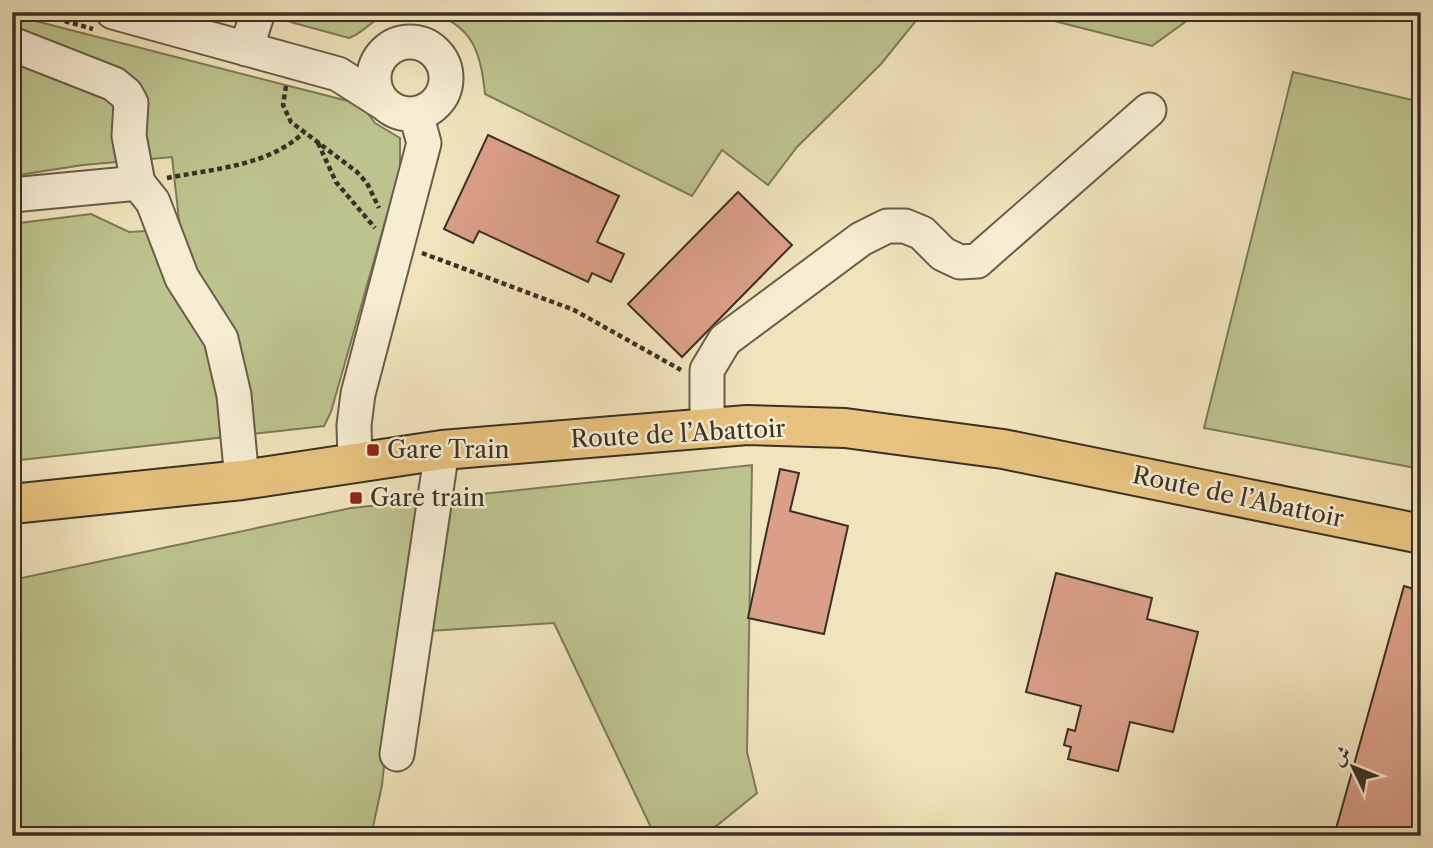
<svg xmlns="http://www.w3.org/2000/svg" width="1433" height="848" viewBox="0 0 1433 848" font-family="'Libre Caslon Text',Amiri,serif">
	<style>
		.green { fill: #bdc38e; stroke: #7c7a5a; stroke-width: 2 }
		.building { fill: #db9f87; stroke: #3b3027; stroke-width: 2 }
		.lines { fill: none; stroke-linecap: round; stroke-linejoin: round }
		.minor-casing { stroke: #685d4c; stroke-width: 37 }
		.major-casing { stroke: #3b3027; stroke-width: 42 }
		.path { stroke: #3b3027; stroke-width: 4.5; stroke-dasharray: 5 3.5; stroke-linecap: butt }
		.minor { stroke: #f6edd3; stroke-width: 33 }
		.major { stroke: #e8c27e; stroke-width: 38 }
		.rail { stroke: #3b3027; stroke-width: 5; stroke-dasharray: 12 12; stroke-linecap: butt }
		.poi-dot { fill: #8f2418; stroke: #f6edd3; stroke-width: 2.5 }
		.labels { text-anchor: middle; stroke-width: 5; stroke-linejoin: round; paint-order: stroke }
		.street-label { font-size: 24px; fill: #3b3027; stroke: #f6edd3 }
		.poi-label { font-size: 24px; fill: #3b3027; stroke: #f6edd3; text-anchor: start }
	</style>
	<rect width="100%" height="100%" fill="#f1e4bc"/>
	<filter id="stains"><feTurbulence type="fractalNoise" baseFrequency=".00286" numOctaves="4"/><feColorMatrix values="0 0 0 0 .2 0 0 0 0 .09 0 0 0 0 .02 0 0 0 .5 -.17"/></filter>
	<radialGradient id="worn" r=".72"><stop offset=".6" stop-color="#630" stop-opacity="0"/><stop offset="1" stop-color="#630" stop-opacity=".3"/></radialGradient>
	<path class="green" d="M 287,12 L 390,12 C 374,17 364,33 349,38 L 294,23 L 288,21 Z
		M 430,12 L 923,12 L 881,64 L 797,147 L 768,185 L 722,150 L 692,196 L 485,94 C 481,52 473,26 430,12 Z
		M 1019,12 L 1199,12 L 1152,46 Z
		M 12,15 L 348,101 L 366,111 L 375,123 L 400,138 L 400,169 L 331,412 L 324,426 L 12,461 L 12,224 L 91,214 L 129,232 L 180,229 L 172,157 L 83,165 L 12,176 Z
		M 1293,72 L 1421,102 L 1421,469 L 1204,428 Z
		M 752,465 L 747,752 L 757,793 L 704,836 L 655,836 L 554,623 L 398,633 L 382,785 L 371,836 L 12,836 L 12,580 L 351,508 Z"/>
	<path class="building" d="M 488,135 L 619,196 L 597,242 L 624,254 L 611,282 L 592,273 L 588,282 L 479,231 L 473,243 L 444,229 Z
		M 738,192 L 792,245 L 682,357 L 628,304 Z
		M 780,469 L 799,473 L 790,511 L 848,526 L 824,634 L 748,618 Z
		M 1056,573 L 1152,598 L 1147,619 L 1198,632 L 1173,732 L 1130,722 L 1118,771 L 1068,759 L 1071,747 L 1064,745 L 1068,729 L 1075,731 L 1081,706 L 1026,692 Z
		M 1404,586 L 1421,591 L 1421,836 L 1334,836 Z"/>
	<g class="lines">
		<g class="minor-casing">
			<path id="minor" d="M 113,12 L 338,74 L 382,102
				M374 78a36 36 0 1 1 72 0a36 36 0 1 1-72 0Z
				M 12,44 L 114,84 L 126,94 L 131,103 L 129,136 L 138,183 L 153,202 L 182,278 L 221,339 L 234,395 L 242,480
				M 246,49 L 258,12
				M 12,195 L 138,183
				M 707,428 L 707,370 L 725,340 L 861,239 L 887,226 L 905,226 L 922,233 L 943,254 L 960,262 L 977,261 L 1149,110
				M 355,462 L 354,425 L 358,394 L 424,143 L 416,114
				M 397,754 L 442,450"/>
		</g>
		<g class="major-casing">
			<path id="major" d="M 12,504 L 242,480 L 442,450 L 747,425 L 845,428 L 1003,449 L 1421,534"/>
		</g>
		<path class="path" d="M 32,12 L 93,29
			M 286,86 L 283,105 L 291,122 L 357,172 L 367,183 L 379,208
			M 318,143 L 336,182 L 375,228
			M 167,178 C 212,169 270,166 304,132
			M 422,253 L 574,310 L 681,370"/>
		<use href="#minor" class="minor"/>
		<use href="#major" class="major"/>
		<path class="rail" d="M 1398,12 L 1421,18"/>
	</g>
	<g class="poi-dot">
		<rect x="366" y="443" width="14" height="14" rx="3.5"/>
		<rect x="349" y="491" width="14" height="14" rx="3.5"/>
	</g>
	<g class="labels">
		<g class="street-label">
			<text transform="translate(678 434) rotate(-3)" y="8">Route de l’Abattoir</text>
			<text transform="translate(1238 497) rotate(12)" y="8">Route de l’Abattoir</text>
		</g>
		<g class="poi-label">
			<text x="387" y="458">Gare Train</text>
			<text x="370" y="506">Gare train</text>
		</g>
	</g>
	<rect width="1433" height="848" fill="none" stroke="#f1e4bc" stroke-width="42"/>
	<rect x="14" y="14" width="1405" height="820" fill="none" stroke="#3b3027" stroke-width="3.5"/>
	<rect x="21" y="21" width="1391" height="806" fill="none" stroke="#3b3027" stroke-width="2"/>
	<g transform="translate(1353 767) rotate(313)" stroke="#f6edd3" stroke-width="5" paint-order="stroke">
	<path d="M0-5L12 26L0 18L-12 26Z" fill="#3b3027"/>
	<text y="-10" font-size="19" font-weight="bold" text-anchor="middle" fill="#3b3027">ش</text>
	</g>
	<rect width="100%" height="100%" filter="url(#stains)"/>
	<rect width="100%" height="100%" fill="url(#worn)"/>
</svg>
